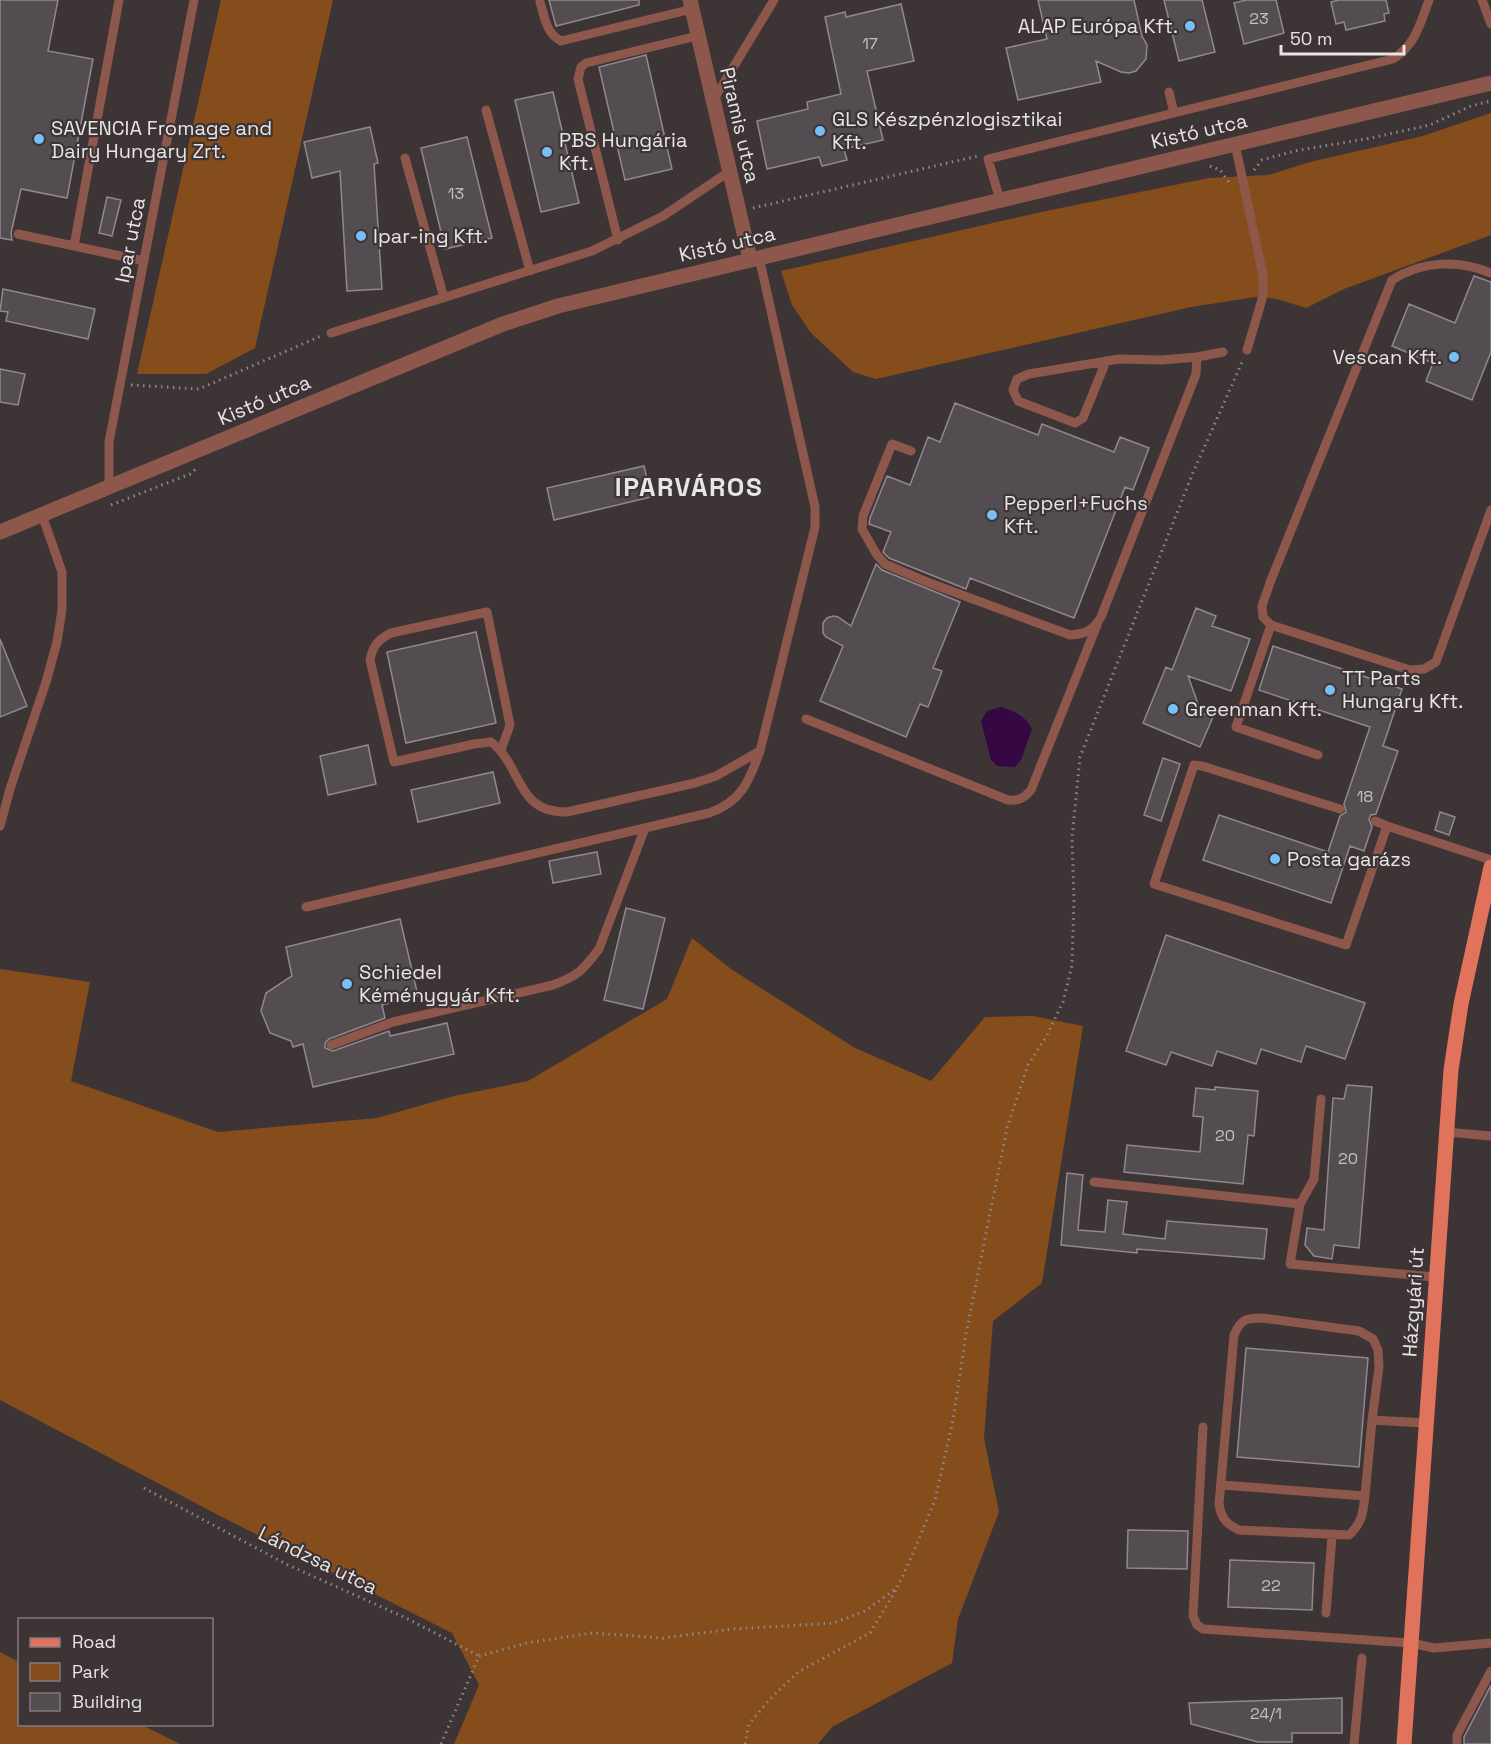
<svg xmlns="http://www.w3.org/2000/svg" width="1491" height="1744" viewBox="0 0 1491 1744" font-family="'Space Grotesk',sans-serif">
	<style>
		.green { fill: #864d1c }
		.water { fill: #350843 }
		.building { fill: #534c50; stroke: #91888d; stroke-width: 1.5 }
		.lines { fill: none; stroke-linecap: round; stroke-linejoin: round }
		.path { stroke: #8f888a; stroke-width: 3; stroke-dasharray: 1.5 4.5; stroke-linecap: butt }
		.service { stroke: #8e574c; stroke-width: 9 }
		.minor { stroke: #8e574c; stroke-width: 15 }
		.tertiary { stroke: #8e574c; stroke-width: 15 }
		.primary { stroke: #e1735d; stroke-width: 15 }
		.poi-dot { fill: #76c0f7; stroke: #3d3436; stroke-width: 2 }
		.labels { text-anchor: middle; stroke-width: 4.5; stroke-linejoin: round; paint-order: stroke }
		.number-label { font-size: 16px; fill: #c4bec0 }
		.poi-label { font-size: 20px; fill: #e9e4e5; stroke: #3d3436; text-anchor: start }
		.street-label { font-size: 20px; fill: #e9e4e5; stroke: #3d3436 }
		.district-label { font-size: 26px; font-weight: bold; letter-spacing: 1.5px; fill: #e9e4e5; stroke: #3d3436 }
	</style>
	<rect width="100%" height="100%" fill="#3d3436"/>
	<path class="green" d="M 221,0 L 333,0 L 255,348 L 206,374 L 137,374 Z
		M 1491,113 L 1491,235 L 1344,289 L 1306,308 L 1277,299 L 1256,297 L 1191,307 L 876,379 L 853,372 L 811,333 L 792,305 L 781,271 L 1046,211 L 1209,178 L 1268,175 L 1310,162 L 1423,136 Z
		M 692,938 L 731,969 L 855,1048 L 931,1081 L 985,1017 L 1033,1016 L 1083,1026 L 1042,1283 L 993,1321 L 984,1438 L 999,1512 L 958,1619 L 952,1663 L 832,1727 L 818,1744 L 454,1744 L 479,1685 L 452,1633 L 222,1517 L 0,1400 L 0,969 L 90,982 L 71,1081 L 218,1132 L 377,1118 L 454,1096 L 528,1081 L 667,999 Z
		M 0,1652 L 19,1662 L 20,1724 L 142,1725 L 180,1744 L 0,1744 Z"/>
	<path class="water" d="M 1001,707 C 1015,711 1025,716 1032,729 L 1021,760 L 1015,767 L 997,766 L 991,760 L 981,721 L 987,711 Z"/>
	<path class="building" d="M 0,0 L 58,0 L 48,51 L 93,59 L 67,198 L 21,189 L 11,233 L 12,240 L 0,238 Z
		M 549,0 L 639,0 L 639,5 L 556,26 Z
		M 1038,0 L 1134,0 L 1142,36 L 1147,45 L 1146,59 L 1136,71 L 1129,73 L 1121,72 L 1096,61 L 1101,82 L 1018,100 L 1006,48 L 1047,39 Z
		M 1164,0 L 1202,0 L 1215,52 L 1179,61 Z
		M 1246,0 L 1276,0 L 1284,33 L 1244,44 L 1234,3 Z
		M 1339,0 L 1386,0 L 1389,13 L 1384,14 L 1385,21 L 1346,30 L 1344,22 L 1336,24 L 1331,2 Z
		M 901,4 L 914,61 L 867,71 L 883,140 L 844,149 L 847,160 L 822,166 L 819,157 L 767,169 L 757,121 L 808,109 L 807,102 L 841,94 L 825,17 L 845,12 L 846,17 Z
		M 646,55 L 672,169 L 625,180 L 599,67 Z
		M 553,92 L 579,203 L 541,212 L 515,100 Z
		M 370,127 L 378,163 L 374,164 L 382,289 L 347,291 L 340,171 L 312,178 L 304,142 Z
		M 467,137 L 492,238 L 445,249 L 421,148 Z
		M 107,197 L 121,200 L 112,236 L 99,233 Z
		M 1474,276 L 1491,282 L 1491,352 L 1472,400 L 1426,381 L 1433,363 L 1392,346 L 1409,304 L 1455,323 Z
		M 3,289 L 95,309 L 88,339 L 6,321 L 8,312 L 0,311 Z
		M 0,369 L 25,374 L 18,405 L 0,402 Z
		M 955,403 L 1038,435 L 1042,424 L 1114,452 L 1120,437 L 1149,448 L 1133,490 L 1125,487 L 1074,618 L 970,578 L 966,589 L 889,558 L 883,552 L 891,532 L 869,524 L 870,518 L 887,476 L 910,485 L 928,437 L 940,442 Z
		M 644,466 L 651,497 L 554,520 L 547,488 Z
		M 876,564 L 882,570 L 960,602 L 933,668 L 942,671 L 928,707 L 920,704 L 906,737 L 820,701 L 843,646 L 826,637 L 823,633 L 823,623 L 827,618 L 833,616 L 838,617 L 851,626 Z
		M 1196,608 L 1216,616 L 1212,626 L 1250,639 L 1231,691 L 1188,676 L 1197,701 L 1199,712 L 1213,717 L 1200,747 L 1143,723 L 1166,667 L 1172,670 Z
		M 476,632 L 496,723 L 406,743 L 387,652 Z
		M 0,639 L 27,706 L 0,717 Z
		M 1273,646 L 1402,689 L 1383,746 L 1398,751 L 1376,814 L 1371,815 L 1369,819 L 1372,827 L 1364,851 L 1350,846 L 1331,903 L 1203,860 L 1219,815 L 1328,852 L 1340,816 L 1346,812 L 1344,804 L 1370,727 L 1259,690 Z
		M 368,745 L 376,784 L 328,795 L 320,756 Z
		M 1163,758 L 1180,764 L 1161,821 L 1144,815 Z
		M 493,772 L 500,803 L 418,822 L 411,790 Z
		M 1440,812 L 1455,817 L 1449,835 L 1435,830 Z
		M 597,852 L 601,874 L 553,883 L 549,861 Z
		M 626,908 L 665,918 L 643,1009 L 604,1000 Z
		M 400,919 L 418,996 L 382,1005 L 385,1018 L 329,1039 L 325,1043 L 325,1048 L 333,1051 L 389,1031 L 390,1036 L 447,1023 L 454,1054 L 313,1087 L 303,1044 L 293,1047 L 291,1041 L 270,1033 L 261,1011 L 266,993 L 292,976 L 286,947 Z
		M 1166,935 L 1365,1003 L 1345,1059 L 1306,1046 L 1301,1062 L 1261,1049 L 1256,1064 L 1217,1051 L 1212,1066 L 1171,1052 L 1166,1065 L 1126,1051 Z
		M 1347,1085 L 1372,1087 L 1359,1248 L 1334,1245 L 1332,1259 L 1314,1256 L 1305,1245 L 1307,1228 L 1324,1230 L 1333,1098 L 1344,1099 Z
		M 1215,1087 L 1258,1091 L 1254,1136 L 1248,1135 L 1243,1184 L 1124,1172 L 1127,1145 L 1200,1152 L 1203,1117 L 1193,1116 L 1196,1088 L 1215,1090 Z
		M 1067,1173 L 1083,1175 L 1078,1230 L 1105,1232 L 1108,1200 L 1127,1202 L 1123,1234 L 1165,1239 L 1167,1221 L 1267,1229 L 1264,1259 L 1137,1249 L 1137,1253 L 1061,1245 Z
		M 1246,1348 L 1368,1358 L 1359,1467 L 1237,1457 Z
		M 1128,1530 L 1188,1531 L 1187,1569 L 1127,1568 Z
		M 1230,1560 L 1314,1563 L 1312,1610 L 1228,1607 Z
		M 1491,1685 L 1491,1744 L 1464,1744 L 1464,1737 Z
		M 1342,1698 L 1342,1733 L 1292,1733 L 1292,1742 L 1258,1742 L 1191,1724 L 1189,1703 Z"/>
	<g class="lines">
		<path class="path" d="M 1210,166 L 1220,170 L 1229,182
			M 1254,170 L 1262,160 L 1295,151 L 1366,139 L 1430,125 L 1471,106 L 1491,101
			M 753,208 L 978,156
			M 131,385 L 199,389 L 321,336
			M 111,505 L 190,474 L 197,468
			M 144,1488 L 288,1565 L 406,1618 L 479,1656
			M 479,1656 L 527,1643 L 592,1633 L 663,1638 L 733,1629 L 834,1623 L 865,1611 L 897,1588 L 911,1558 L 935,1500 L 953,1420 L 966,1334 L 1007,1128 L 1028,1065 L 1046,1037 L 1063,1002 L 1072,965 L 1074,899 L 1072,838 L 1080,757 L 1192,475 L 1243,360
			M 441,1744 L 479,1656
			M 745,1744 L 749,1724 L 770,1699 L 798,1672 L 870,1633 L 896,1590"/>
		<path class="service" d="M 1482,0 L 1491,24
			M 540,2 C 545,18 546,33 561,41 L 692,9
			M 714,99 L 774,0
			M 486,110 L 530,271
			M 1174,113 L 1393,59 C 1416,44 1420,24 1429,0
			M 1235,144 L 1263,275 L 1263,296 L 1247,350
			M 405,158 L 444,298
			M 1000,200 L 988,159 L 1174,113 L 1169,92
			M 18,234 L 144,261
			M 618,240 L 578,79 L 581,67 L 586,63 L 697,36
			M 74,246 L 119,0
			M 1491,273 C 1458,259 1422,261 1392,280 L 1271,580 L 1262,606 L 1263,617 L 1271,625 L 1410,670 L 1424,669 L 1436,662 L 1491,510
			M 331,333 L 592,251 L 663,216 L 730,171
			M 1106,361 L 1083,418 L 1075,423 L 1018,401 L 1013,390 L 1017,379 L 1029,374 L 1119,359 L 1162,360 L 1197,357 L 1223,352
			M 911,451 L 892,444 L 863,516 L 862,529 L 877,555 L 885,564 L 927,582 L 1070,635 C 1086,634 1093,630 1101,617 L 1196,374 L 1197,357
			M 109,487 L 109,442 L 194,0
			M 1271,625 L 1236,727 L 1318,755
			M 806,719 L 1008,800 C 1019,801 1024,798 1031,790 L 1097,625
			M 501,750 L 510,725 L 487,612 L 391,633 C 378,640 373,645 370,660 L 394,762 L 474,744 L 491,742 C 523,766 515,813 567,812 L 695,783 L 716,776 L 760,751
			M 1340,809 L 1202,766 L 1194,765 L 1154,884 L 1346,945 L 1387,826 L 1491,860
			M 1375,821 L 1387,826
			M 0,826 L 10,789 L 46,682 L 57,642 L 62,610 L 62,572 L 42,515
			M 306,907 L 709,813 C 741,802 749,782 760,751 L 815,527 L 815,507 L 759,257
			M 331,1045 L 393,1022 L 553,985 C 578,976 583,970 599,949 L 645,828
			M 1321,1099 L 1314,1179 L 1300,1204 L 1290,1264 L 1435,1277
			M 1446,1132 L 1491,1136
			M 1094,1182 L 1300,1204
			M 1203,1427 L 1193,1616 L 1197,1625 L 1203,1629 L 1411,1643 L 1434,1648 L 1491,1643
			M 1222,1485 L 1365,1496 L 1372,1420 L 1425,1423
			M 1365,1496 C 1363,1513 1362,1523 1349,1535 L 1239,1530 C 1226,1524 1221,1518 1219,1504 L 1234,1335 C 1241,1319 1246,1318 1262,1318 L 1359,1331 L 1373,1339 L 1378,1350 L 1379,1367 L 1372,1420
			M 1326,1613 L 1332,1536
			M 1354,1744 L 1362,1658
			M 1457,1744 L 1457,1735 L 1491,1671"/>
		<path class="minor" d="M 690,0 L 750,259"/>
		<path class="tertiary" d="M 0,532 L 503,324 L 558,306 L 1491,83"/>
		<path class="primary" d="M 1404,1744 L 1451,1070 L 1461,1004 L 1491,867"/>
	</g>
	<g class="poi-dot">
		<circle cx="1190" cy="26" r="6"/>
		<circle cx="820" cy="131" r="6"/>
		<circle cx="39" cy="139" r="6"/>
		<circle cx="547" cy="152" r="6"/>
		<circle cx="361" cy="236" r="6"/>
		<circle cx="1454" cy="357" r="6"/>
		<circle cx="992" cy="515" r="6"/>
		<circle cx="1330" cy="690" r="6"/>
		<circle cx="1173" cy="709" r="6"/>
		<circle cx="1275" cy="859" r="6"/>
		<circle cx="347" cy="984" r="6"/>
	</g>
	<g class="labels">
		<g class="number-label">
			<text x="1259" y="24">23</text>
			<text x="870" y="49">17</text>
			<text x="456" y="199">13</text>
			<text x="1365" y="802">18</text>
			<text x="1225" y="1141">20</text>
			<text x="1348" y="1164">20</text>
			<text x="1271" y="1591">22</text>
			<text x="1266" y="1719">24/1</text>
		</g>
		<g class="poi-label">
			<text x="1178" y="33" text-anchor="end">ALAP Európa Kft.</text>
			<text x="832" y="126">GLS Készpénzlogisztikai<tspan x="832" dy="23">Kft.</tspan></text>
			<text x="51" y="135">SAVENCIA Fromage and<tspan x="51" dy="23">Dairy Hungary Zrt.</tspan></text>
			<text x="559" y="147">PBS Hungária<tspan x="559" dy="23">Kft.</tspan></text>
			<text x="373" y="243">Ipar-ing Kft.</text>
			<text x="1442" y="364" text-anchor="end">Vescan Kft.</text>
			<text x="1004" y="510">Pepperl+Fuchs<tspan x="1004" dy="23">Kft.</tspan></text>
			<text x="1342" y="685">TT Parts<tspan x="1342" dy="23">Hungary Kft.</tspan></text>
			<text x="1185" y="716">Greenman Kft.</text>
			<text x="1287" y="866">Posta garázs</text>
			<text x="359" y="979">Schiedel<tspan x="359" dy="23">Kéménygyár Kft.</tspan></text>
		</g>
		<g class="street-label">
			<text transform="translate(740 125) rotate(77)" y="7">Piramis utca</text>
			<text transform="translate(1199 131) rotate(-13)" y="7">Kistó utca</text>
			<text transform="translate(130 240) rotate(-79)" y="7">Ipar utca</text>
			<text transform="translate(727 244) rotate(-13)" y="7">Kistó utca</text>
			<text transform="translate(264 400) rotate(-23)" y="7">Kistó utca</text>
			<text transform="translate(1413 1302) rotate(-86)" y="7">Házgyári út</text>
			<text transform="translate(318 1560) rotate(26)" y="7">Lándzsa utca</text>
		</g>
		<g class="district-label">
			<text x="689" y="496">IPARVÁROS</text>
		</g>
	</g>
	<rect x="18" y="1618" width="195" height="108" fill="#3d3436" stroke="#827a7c" stroke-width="1.5"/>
	<rect x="30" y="1638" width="30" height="9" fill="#e1735d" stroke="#827a7c" stroke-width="1.5"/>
	<text x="72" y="1648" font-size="18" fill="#e9e4e5">Road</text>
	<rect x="30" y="1663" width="30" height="18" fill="#864d1c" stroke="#827a7c" stroke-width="1.5"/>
	<text x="72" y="1678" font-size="18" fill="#e9e4e5">Park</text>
	<rect x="30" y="1693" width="30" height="18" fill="#534c50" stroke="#827a7c" stroke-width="1.5"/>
	<text x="72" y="1708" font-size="18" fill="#e9e4e5">Building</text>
	<path d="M1281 45v9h123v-9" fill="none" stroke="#e9e4e5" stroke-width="3"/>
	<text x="1290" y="45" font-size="18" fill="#e9e4e5" stroke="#3d3436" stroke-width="4.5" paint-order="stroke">50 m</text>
</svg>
